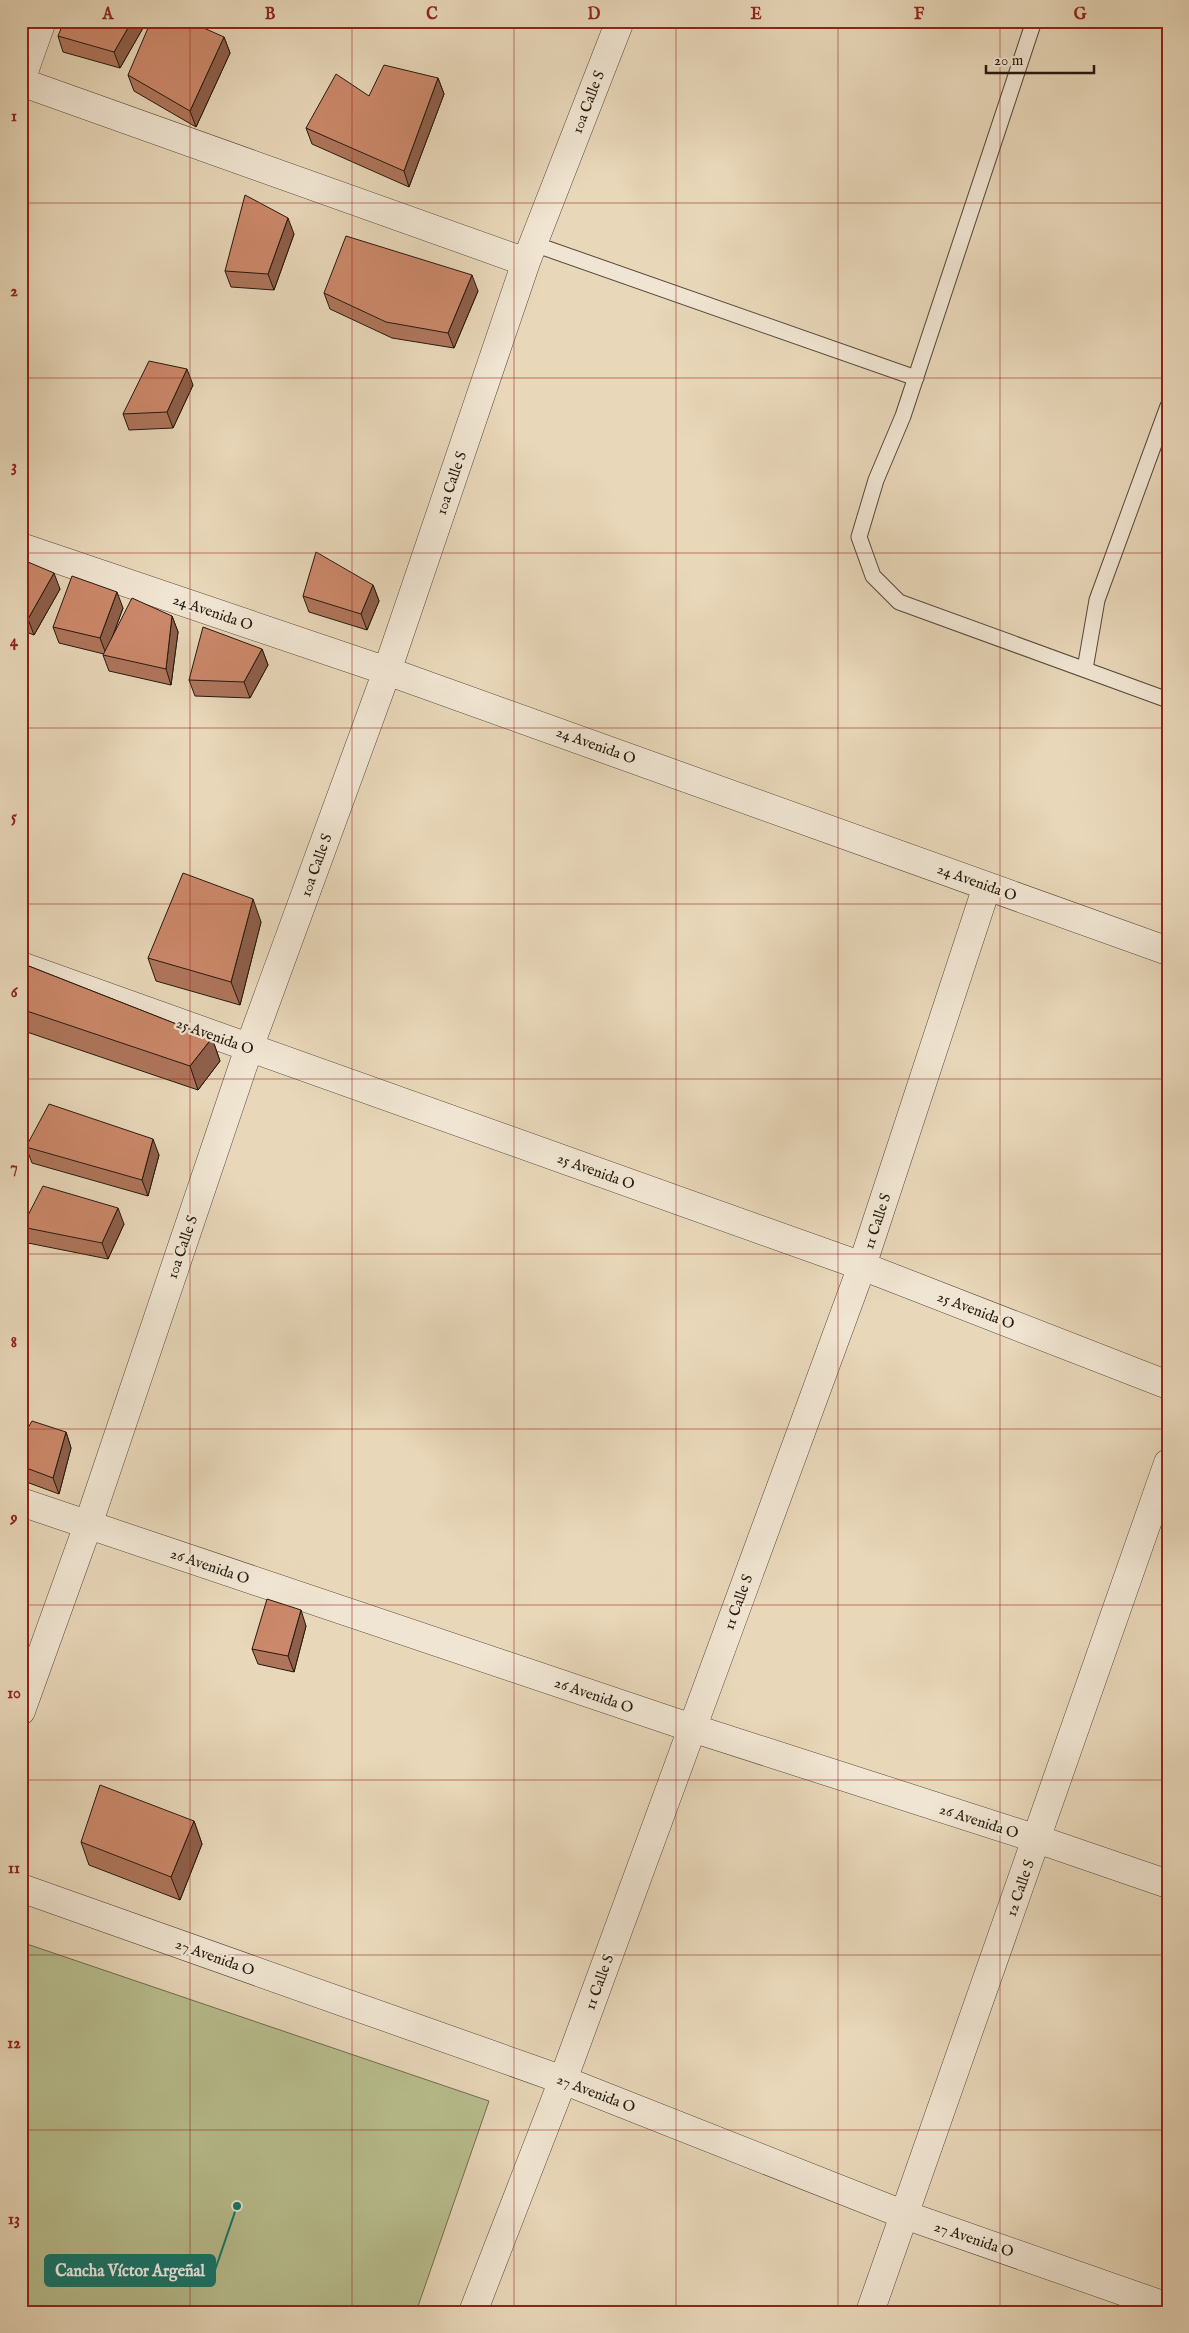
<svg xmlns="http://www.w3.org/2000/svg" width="1189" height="2333" viewBox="0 0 1189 2333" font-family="'IM FELL English',serif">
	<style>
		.green { fill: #b8be8e; stroke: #6f6c4e }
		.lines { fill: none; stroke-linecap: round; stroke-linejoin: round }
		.lane-casing { stroke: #564839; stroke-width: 17 }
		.street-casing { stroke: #564839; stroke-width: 29 }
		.lane { stroke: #f0e5d2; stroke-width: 15 }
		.street { stroke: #f0e5d2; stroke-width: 28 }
		.wall { fill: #af755b; stroke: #26190e }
		.shaded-wall { fill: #8e5f4a; stroke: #26190e }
		.building { fill: #cb886a; stroke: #26190e }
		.grid { fill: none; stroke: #8f2418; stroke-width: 1; stroke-opacity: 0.55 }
		.labels { text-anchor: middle; stroke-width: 4.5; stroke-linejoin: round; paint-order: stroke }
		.street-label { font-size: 15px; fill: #26190e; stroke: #f0e5d2 }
		.leader { fill: none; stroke: #0f766e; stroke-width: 2 }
		.callout-dot { fill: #0f766e; stroke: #f0e5d2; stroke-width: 2 }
		.callout { fill: #0f766e; stroke: #0f766e; stroke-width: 2 }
		.callout-label { font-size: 16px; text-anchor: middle; font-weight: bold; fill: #fff }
		.neatline { fill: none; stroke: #8f2418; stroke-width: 2 }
		.grid-label { font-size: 16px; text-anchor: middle; font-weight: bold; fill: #8f2418 }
	</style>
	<rect width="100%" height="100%" fill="#e8d7b9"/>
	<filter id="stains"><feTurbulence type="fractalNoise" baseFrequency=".004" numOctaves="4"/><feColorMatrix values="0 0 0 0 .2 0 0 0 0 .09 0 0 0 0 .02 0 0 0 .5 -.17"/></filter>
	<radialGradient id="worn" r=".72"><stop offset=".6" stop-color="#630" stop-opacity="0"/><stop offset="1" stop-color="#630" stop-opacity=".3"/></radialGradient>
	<path class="green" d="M 21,1942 L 489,2101 L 416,2312 L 21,2312 Z"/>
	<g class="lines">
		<g class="lane-casing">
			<path id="lane" d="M 1034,21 L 903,416 L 876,480 L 859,537 L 873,576 L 899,602 L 1168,700
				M 534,244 L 916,378
				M 1085,669 L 1097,600 L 1168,406"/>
		</g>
		<g class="street-casing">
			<path id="street" d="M 21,80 L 42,21
				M 21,82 L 526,262
				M 21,547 L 387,671 L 1168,951
				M 21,966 L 862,1266 L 1168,1385
				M 21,1502 L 692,1728 L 1037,1839 L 1168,1884
				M 21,1711 L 88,1525 L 249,1048 L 387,671 L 526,262 L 620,21
				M 21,1888 L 563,2080 L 905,2215 L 1168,2307
				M 473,2312 L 563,2080 L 862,1266 L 987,886
				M 870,2312 L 1168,1463"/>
		</g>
		<use href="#lane" class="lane"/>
		<use href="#street" class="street"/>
	</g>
	<path class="wall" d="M 147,21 L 120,68 L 63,52 L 58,36 Z
		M 224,37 L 230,53 L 196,127 L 134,91 L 128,75 Z
		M 438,78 L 444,94 L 409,187 L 312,144 L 306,128 L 369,96 Z
		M 294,234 L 274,290 L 231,287 L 225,271 Z
		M 478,291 L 454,348 L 392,338 L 330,309 L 324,293 Z
		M 193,385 L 173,428 L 129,430 L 123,414 Z
		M 21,559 L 60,589 L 34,635 L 21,630 Z
		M 373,585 L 379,601 L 367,630 L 309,612 L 303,596 Z
		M 123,608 L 112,638 L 172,616 L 178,632 L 171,685 L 109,671 L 103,655 L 104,654 L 59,643 L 53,627 Z
		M 262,649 L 268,665 L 250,698 L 195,696 L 189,680 Z
		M 261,922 L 240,1005 L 156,981 L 148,958 Z
		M 21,963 L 212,1038 L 220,1061 L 198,1090 L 21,1030 Z
		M 26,1147 L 159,1155 L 148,1196 L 32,1163 Z
		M 124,1224 L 108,1259 L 28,1243 L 22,1227 Z
		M 66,1432 L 71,1448 L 59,1494 L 21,1480 L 21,1440 Z
		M 306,1626 L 294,1672 L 258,1664 L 252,1649 Z
		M 194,1821 L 202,1844 L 180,1900 L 89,1865 L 81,1842 Z"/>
	<path class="shaded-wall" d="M 132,21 L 147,21 L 120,68 L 114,52 Z
		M 224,37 L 230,53 L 196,127 L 190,111 Z
		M 438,78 L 444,94 L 409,187 L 404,171 Z
		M 288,218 L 294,234 L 274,290 L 268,274 Z
		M 472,275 L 478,291 L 454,348 L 448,333 Z
		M 187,369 L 193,385 L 173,428 L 167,412 Z
		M 54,573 L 60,589 L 34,635 L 28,619 Z
		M 373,585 L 379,601 L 367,630 L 361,614 Z
		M 117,592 L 123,608 L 106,654 L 100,638 Z
		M 172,616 L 178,632 L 171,685 L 166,669 Z
		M 262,649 L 268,665 L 250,698 L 244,682 Z
		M 253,899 L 261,922 L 240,1005 L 231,982 Z
		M 212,1038 L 220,1061 L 198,1090 L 190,1066 Z
		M 153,1139 L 159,1155 L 148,1196 L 142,1180 Z
		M 118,1208 L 124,1224 L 108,1259 L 102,1243 Z
		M 66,1432 L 71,1448 L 59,1494 L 53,1478 Z
		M 301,1610 L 306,1626 L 294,1672 L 288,1656 Z
		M 194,1821 L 202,1844 L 180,1900 L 171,1877 Z"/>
	<path class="building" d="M 64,21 L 132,21 L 114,52 L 58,36 Z
		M 151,21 L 188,21 L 224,37 L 190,111 L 128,75 Z
		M 384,65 L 438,78 L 404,171 L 306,128 L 336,74 L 369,96 Z
		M 245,195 L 288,218 L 268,274 L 225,271 Z
		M 346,236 L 472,275 L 448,333 L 386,322 L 324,293 Z
		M 149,361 L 187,369 L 167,412 L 123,414 Z
		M 316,552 L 373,585 L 361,614 L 303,596 Z
		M 21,559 L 54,573 L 28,619 L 21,617 Z
		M 72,576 L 117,592 L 100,638 L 53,627 Z
		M 132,598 L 172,616 L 166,669 L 103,655 Z
		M 203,627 L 262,649 L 244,682 L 189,680 Z
		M 183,873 L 253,899 L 231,982 L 148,958 Z
		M 21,963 L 212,1038 L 190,1066 L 21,1009 Z
		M 49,1104 L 153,1139 L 142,1180 L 26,1147 Z
		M 43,1186 L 118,1208 L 102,1243 L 22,1227 Z
		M 32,1421 L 66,1432 L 53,1478 L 21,1466 L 21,1440 Z
		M 267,1599 L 301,1610 L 288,1656 L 252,1649 Z
		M 100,1785 L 194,1821 L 171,1877 L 81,1842 Z"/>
	<path class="grid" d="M 190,21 L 190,2312M 352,21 L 352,2312M 514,21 L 514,2312M 676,21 L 676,2312M 838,21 L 838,2312M 1000,21 L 1000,2312M 21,203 L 1168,203M 21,378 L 1168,378M 21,553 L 1168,553M 21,728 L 1168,728M 21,904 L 1168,904M 21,1079 L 1168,1079M 21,1254 L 1168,1254M 21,1429 L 1168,1429M 21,1605 L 1168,1605M 21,1780 L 1168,1780M 21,1955 L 1168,1955M 21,2130 L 1168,2130"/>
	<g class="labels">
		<g class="street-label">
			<text transform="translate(588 102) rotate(-69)" y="5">10a Calle S</text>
			<text transform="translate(451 483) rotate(-71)" y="5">10a Calle S</text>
			<text transform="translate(213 612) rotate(19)" y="5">24 Avenida O</text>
			<text transform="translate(596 745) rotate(20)" y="5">24 Avenida O</text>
			<text transform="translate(316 865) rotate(-70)" y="5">10a Calle S</text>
			<text transform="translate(977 882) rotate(20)" y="5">24 Avenida O</text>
			<text transform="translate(215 1036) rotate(20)" y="5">25 Avenida O</text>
			<text transform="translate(596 1171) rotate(20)" y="5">25 Avenida O</text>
			<text transform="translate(877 1221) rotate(-72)" y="5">11 Calle S</text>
			<text transform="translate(182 1247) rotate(-71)" y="5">10a Calle S</text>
			<text transform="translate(976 1310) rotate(21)" y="5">25 Avenida O</text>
			<text transform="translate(210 1566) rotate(19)" y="5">26 Avenida O</text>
			<text transform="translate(738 1602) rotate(-70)" y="5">11 Calle S</text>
			<text transform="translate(594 1695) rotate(19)" y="5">26 Avenida O</text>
			<text transform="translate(979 1821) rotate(18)" y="5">26 Avenida O</text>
			<text transform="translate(1020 1888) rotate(-71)" y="5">12 Calle S</text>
			<text transform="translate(215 1957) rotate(20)" y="5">27 Avenida O</text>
			<text transform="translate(599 1982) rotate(-70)" y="5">11 Calle S</text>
			<text transform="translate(596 2093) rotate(21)" y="5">27 Avenida O</text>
			<text transform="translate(974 2239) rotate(19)" y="5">27 Avenida O</text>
		</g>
	</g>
	<path class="leader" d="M237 2206L215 2270"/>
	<circle class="callout-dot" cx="237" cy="2206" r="5"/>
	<rect class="callout" x="45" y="2255" width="170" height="31" rx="5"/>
	<g class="callout-label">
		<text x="130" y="2276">Cancha Víctor Argeñal</text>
	</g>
	<rect width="1189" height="2333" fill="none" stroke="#e8d7b9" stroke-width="55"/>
	<path d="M986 65v8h108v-8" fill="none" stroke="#26190e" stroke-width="2.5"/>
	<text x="994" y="65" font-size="15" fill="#26190e" stroke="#f0e5d2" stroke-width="4" paint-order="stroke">20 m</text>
	<rect x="28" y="28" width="1134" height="2278" class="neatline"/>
	<g class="grid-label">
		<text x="108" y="19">A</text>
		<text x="270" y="19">B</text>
		<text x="432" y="19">C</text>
		<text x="594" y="19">D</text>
		<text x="756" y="19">E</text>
		<text x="919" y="19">F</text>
		<text x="1080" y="19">G</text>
		<text x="14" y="121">1</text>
		<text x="14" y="296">2</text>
		<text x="14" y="471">3</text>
		<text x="14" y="646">4</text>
		<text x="14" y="822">5</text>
		<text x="14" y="997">6</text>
		<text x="14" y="1172">7</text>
		<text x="14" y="1347">8</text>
		<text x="14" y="1523">9</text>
		<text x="14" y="1698">10</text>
		<text x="14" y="1873">11</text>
		<text x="14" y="2048">12</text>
		<text x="14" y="2224">13</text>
	</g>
	<rect width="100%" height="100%" filter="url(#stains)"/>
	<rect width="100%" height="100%" fill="url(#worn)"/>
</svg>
